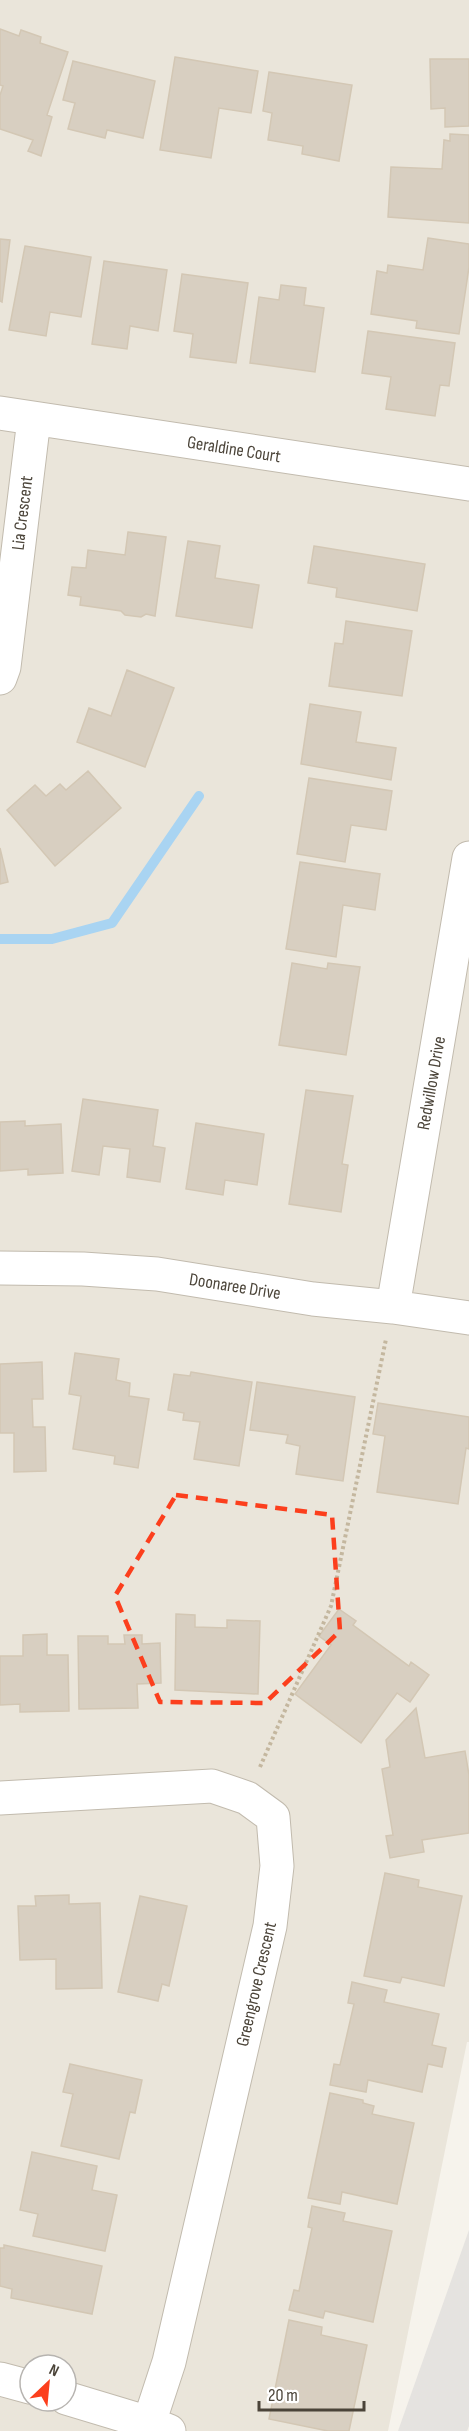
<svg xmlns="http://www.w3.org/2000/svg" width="469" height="2431" viewBox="0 0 469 2431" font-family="'Sofia Sans Condensed',sans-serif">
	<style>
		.residential { fill: #eae5da; fill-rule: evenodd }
		.parking { fill: #e5e3e0 }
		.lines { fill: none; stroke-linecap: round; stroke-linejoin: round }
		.stream { stroke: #a9d4f2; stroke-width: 10 }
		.building { fill: #d8cfc1; stroke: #d3c7b4; stroke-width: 1.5 }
		.minor-casing { stroke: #c2bbae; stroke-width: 35 }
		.path { stroke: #c4b79f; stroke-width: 4; stroke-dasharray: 3 3; stroke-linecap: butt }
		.minor { stroke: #fff; stroke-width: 33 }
		.marked { fill: none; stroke: #fc3f1d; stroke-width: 4.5; stroke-dasharray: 12 8; stroke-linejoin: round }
		.labels { text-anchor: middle; stroke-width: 6; stroke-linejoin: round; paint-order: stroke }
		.street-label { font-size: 18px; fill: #4b4439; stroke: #fff }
	</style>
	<rect width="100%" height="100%" fill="#f6f3ec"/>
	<path class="residential" d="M 0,0 L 469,0 L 469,2042 L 467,2042 L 388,2431 L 0,2431 ZM 30,2365 L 66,2365 L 66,2401 L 30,2401 Z"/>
	<path class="parking" d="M 469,2230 L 469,2426 L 467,2431 L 398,2431 Z"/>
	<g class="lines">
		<path class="stream" d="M 0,939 L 52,939 L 112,923 L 199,796"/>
	</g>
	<path class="building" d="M 0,29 L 19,36 L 21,30 L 41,37 L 40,43 L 68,52 L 47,115 L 52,117 L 41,156 L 28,151 L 33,140 L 0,129 L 0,95 L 3,86 L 0,85 Z
		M 175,57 L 258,71 L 251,113 L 219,108 L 211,158 L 160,150 Z
		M 430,59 L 469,59 L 469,126 L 445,127 L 445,108 L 431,109 Z
		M 73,61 L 155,81 L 143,138 L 107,130 L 105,138 L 68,129 L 75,103 L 63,100 Z
		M 269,72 L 352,85 L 339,161 L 302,154 L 303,146 L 268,140 L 272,113 L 263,111 Z
		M 450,134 L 469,135 L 469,223 L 388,217 L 391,167 L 442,169 L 444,140 L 450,141 Z
		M 428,238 L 469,244 L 469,267 L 459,334 L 416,328 L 417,321 L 371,314 L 377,271 L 387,273 L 388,265 L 423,270 Z
		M 0,239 L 10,240 L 2,302 L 0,301 Z
		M 25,246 L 91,257 L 81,317 L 50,312 L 46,336 L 9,330 Z
		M 104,261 L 167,270 L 158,331 L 130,326 L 127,349 L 92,344 Z
		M 182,274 L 248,283 L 236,363 L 190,357 L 193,334 L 174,331 Z
		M 281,285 L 306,288 L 304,305 L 324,308 L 315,372 L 250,363 L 259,297 L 279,300 Z
		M 368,331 L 455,343 L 449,386 L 440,385 L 435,416 L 386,409 L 391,377 L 362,373 Z
		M 128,532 L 166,537 L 155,616 L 146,614 L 141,617 L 125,615 L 121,611 L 80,605 L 81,597 L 68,595 L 72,567 L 86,568 L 88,550 L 125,555 Z
		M 188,541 L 220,546 L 215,578 L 259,585 L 252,628 L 176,616 Z
		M 314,546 L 425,564 L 417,611 L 336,597 L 337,588 L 308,583 Z
		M 346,621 L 412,631 L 402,696 L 329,686 L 335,643 L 343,644 Z
		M 127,670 L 174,688 L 145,767 L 77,742 L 89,708 L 111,716 Z
		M 310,704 L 361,712 L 356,742 L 396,748 L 391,780 L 301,764 Z
		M 88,771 L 121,808 L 55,866 L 7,810 L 35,785 L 46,796 L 60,784 L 66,790 Z
		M 309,778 L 392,791 L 386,830 L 351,825 L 345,862 L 297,854 Z
		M 0,848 L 8,882 L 0,884 Z
		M 300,862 L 380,874 L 375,910 L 343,905 L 336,957 L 286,949 Z
		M 292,963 L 327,969 L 328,963 L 360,967 L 346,1055 L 279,1045 Z
		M 306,1090 L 353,1096 L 342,1164 L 348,1165 L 341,1212 L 289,1204 Z
		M 83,1099 L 158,1110 L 153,1146 L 165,1148 L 160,1182 L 127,1177 L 130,1149 L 103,1146 L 99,1175 L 72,1171 Z
		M 25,1121 L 25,1126 L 61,1124 L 63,1173 L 28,1175 L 28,1169 L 0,1171 L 0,1122 Z
		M 196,1123 L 264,1134 L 257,1185 L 225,1180 L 223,1195 L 186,1189 Z
		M 75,1353 L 119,1359 L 116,1380 L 130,1383 L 129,1396 L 149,1399 L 138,1468 L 114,1464 L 115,1456 L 73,1449 L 81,1396 L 69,1394 Z
		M 42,1362 L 43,1399 L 32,1399 L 33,1427 L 45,1427 L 46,1471 L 14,1472 L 14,1433 L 0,1433 L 0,1364 Z
		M 191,1372 L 252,1382 L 239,1466 L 194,1459 L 200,1422 L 183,1420 L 184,1413 L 168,1410 L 174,1374 L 190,1376 Z
		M 257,1382 L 355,1397 L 343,1481 L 296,1474 L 300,1446 L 286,1443 L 288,1435 L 250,1430 Z
		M 378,1403 L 469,1417 L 469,1449 L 466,1448 L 458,1504 L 377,1492 L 385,1436 L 373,1434 Z
		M 339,1609 L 356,1621 L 353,1625 L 409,1666 L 411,1662 L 429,1675 L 410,1702 L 397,1693 L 361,1743 L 295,1694 L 331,1645 L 319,1636 Z
		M 176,1614 L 195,1615 L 195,1627 L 227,1628 L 227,1620 L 260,1621 L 258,1694 L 175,1690 Z
		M 47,1634 L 47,1655 L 68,1655 L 69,1711 L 20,1712 L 20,1704 L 0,1705 L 0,1656 L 23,1656 L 23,1635 Z
		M 124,1635 L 142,1635 L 142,1644 L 160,1643 L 161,1683 L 137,1684 L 138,1708 L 79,1709 L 78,1636 L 108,1636 L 108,1644 L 125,1644 Z
		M 416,1708 L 425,1758 L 465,1751 L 469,1775 L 469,1833 L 422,1840 L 424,1852 L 390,1858 L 386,1836 L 393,1835 L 382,1769 L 390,1767 L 386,1740 Z
		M 385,1873 L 419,1880 L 418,1887 L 462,1896 L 444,1986 L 402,1977 L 400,1983 L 364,1976 Z
		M 69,1895 L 69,1904 L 100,1903 L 102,1988 L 56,1989 L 56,1959 L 20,1960 L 18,1906 L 36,1906 L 35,1896 Z
		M 140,1896 L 187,1906 L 169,1986 L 162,1984 L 158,2001 L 118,1992 Z
		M 352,1982 L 387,1990 L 384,2002 L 439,2014 L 432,2045 L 446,2048 L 442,2067 L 428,2064 L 422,2092 L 368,2080 L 366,2092 L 330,2085 L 334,2064 L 340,2065 L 354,2004 L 348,2003 Z
		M 70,2064 L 142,2080 L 135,2113 L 130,2112 L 119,2159 L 61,2146 L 73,2094 L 63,2092 Z
		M 330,2093 L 363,2100 L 363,2103 L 374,2106 L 372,2114 L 414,2123 L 397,2204 L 342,2192 L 340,2204 L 308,2198 Z
		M 32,2152 L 97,2166 L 92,2190 L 117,2195 L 105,2251 L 33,2236 L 38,2214 L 20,2210 Z
		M 312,2206 L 345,2213 L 343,2221 L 392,2231 L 373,2322 L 325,2311 L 323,2318 L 289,2310 L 294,2290 L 299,2291 L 312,2228 L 308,2227 Z
		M 4,2245 L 102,2266 L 92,2314 L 11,2298 L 12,2289 L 0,2286 L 0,2248 L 4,2248 Z
		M 289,2320 L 322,2327 L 321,2335 L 367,2345 L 349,2431 L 328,2431 L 269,2419 Z"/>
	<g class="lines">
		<g class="minor-casing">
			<path id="minor" d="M 0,413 L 469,484
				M 0,678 L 4,667 L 34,419
				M 0,1268 L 83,1269 L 157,1274 L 313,1299 L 393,1307 L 469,1318
				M 393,1307 L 469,858
				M 0,1798 L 212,1786 L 247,1798 L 273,1817 L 277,1866 L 270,1926 L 169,2362 L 149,2423
				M 0,2379 L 30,2387
				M 66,2398 L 149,2423 L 169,2431"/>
		</g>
		<path class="path" d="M 260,1767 L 331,1606 L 386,1339"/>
		<use href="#minor" class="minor"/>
	</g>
	<path class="marked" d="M 176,1495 L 332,1515 L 340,1631 L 265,1703 L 160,1702 L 115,1596 Z"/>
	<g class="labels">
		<g class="street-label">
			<text transform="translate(234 449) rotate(9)" y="6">Geraldine Court</text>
			<text transform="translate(22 513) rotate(-83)" y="6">Lia Crescent</text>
			<text transform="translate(431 1083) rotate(-80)" y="6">Redwillow Drive</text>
			<text transform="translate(235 1286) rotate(9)" y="6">Doonaree Drive</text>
			<text transform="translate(256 1984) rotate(-77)" y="6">Greengrove Crescent</text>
		</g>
	</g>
	<g transform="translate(48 2383) rotate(26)"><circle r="28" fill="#ffffff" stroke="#b7b4b0" stroke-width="1.5"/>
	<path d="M0-4.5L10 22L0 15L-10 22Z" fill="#fc3f1d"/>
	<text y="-9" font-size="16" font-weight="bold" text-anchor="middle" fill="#4b4439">N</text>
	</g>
	<path d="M259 2401v9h105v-9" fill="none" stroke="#4b4439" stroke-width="3"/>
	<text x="268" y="2401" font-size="18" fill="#4b4439" stroke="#ffffff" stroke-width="4.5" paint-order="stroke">20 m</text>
</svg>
